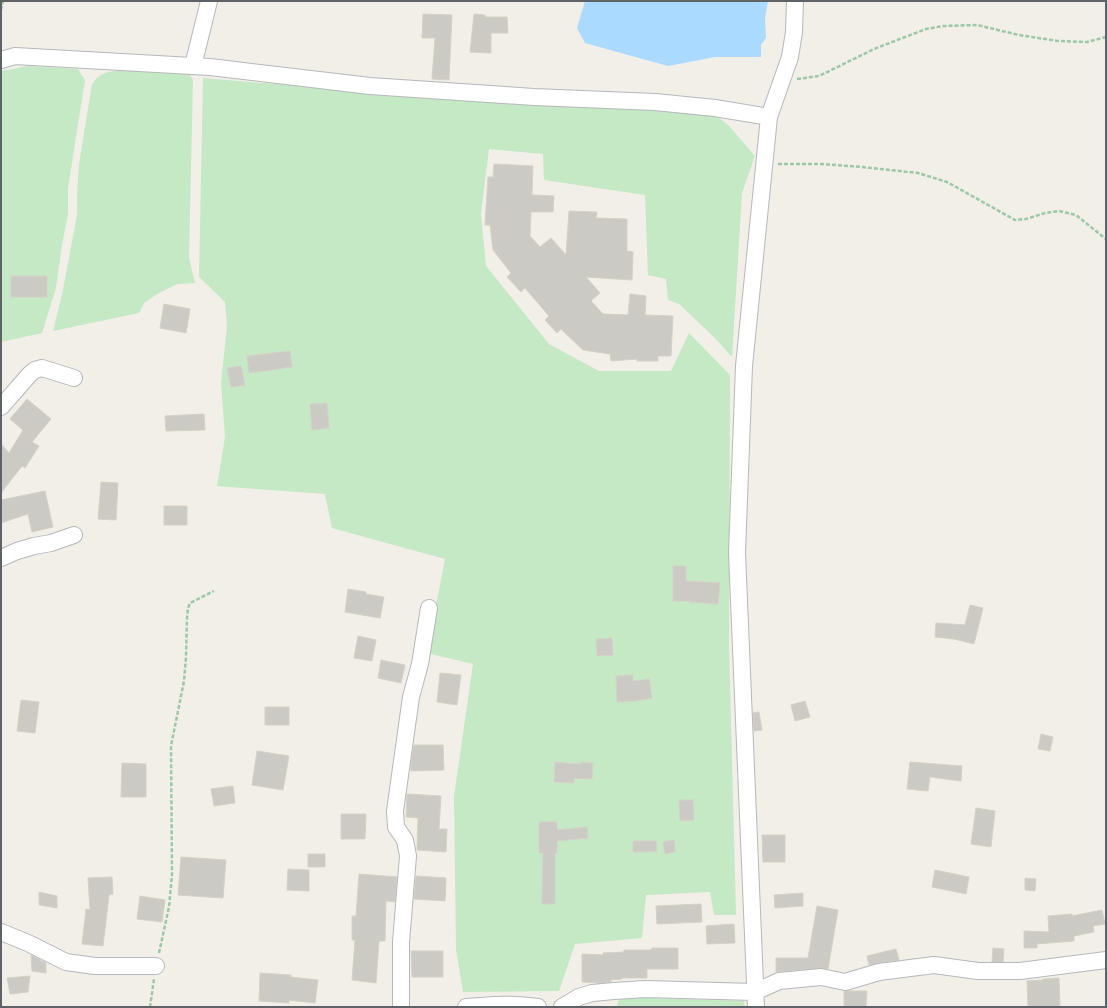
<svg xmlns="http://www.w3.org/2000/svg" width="1107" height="1008" viewBox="0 0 1107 1008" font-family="Commissioner,sans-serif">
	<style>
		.green { fill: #c5e8c5; fill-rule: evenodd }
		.water { fill: #aadaff }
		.building { fill: #cccac5; stroke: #d6d1c6 }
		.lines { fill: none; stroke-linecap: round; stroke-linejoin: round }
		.minor-casing { stroke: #b5b8bc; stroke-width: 18 }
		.path { stroke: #9cc7a9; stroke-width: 2.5; stroke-dasharray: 4 2; stroke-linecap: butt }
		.minor { stroke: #fff; stroke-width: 16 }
	</style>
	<rect width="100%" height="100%" fill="#f1efe8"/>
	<path class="green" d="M 28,66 L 78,69 L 85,80 L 68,188 L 68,214 L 62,245 L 56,288 L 42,333 L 1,342 L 1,71 Z
		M 155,70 L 181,73 L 190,75 L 193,80 L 189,258 L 195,283 L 177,284 L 159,293 L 144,303 L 139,313 L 53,331 L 63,290 L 77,215 L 77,195 L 79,164 L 92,84 C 95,80 97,77 101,75 C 112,68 141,71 155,70 Z
		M 203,78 L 425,97 L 647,108 L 717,116 L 729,126 L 755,156 L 742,193 L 732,357 L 714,337 L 679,304 L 668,300 L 666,279 L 648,275 L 645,195 L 544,180 L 543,154 L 489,149 L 481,214 L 486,266 L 549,344 L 599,371 L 671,371 L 689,333 L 730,375 L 729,645 L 736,915 L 714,915 L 710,892 L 646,895 L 642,938 L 575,944 L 559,991 L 463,992 L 456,949 L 454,796 L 473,664 L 427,653 L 445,559 L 332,528 L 325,494 L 217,486 L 225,437 L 221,382 L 227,326 L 225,302 L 199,277 ZM 673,566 L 686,567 L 686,601 ZM 691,581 L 719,583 L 718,604 L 690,602 ZM 611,638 L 613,655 L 597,656 L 596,639 ZM 633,675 L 634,701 L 617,702 L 616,676 ZM 555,762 L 575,763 L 574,783 L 554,782 ZM 581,762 L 593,763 L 592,779 L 580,778 ZM 679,800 L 693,800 L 694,820 L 680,821 ZM 587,827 L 588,838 L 573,839 L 571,829 ZM 543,873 L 555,873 L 555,904 L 542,904 Z
		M 619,997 L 744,1001 L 745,1007 L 617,1007 Z"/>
	<path class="water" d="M 585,1 L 768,1 L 765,18 L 766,38 L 761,45 L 761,57 L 715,57 L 668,66 L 585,43 L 577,28 Z"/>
	<path class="building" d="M 423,14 L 452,15 L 449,80 L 432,79 L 435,38 L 422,38 Z
		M 474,14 L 485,15 L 485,17 L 507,17 L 508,33 L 491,33 L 491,53 L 470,52 Z
		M 494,164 L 533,166 L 532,195 L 554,196 L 553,212 L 531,212 L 530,236 L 540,247 L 551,238 L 566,255 L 569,211 L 597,212 L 596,218 L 627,219 L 627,251 L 633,252 L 632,280 L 586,277 L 600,293 L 591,301 L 603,314 L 628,315 L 630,294 L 646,296 L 645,315 L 673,316 L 671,356 L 658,356 L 658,361 L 637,361 L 637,359 L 611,361 L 610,354 L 583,350 L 561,329 L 557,333 L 545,320 L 549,316 L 525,288 L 521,292 L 507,277 L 511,273 L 493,250 L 490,225 L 485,225 L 488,177 L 493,177 Z
		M 11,276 L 47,276 L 47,297 L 11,297 Z
		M 164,304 L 190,309 L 186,333 L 160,328 Z
		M 290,351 L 292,367 L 249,373 L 247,356 Z
		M 241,366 L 245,385 L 231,387 L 227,368 Z
		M 27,399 L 51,419 L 32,442 L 39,446 L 25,468 L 22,466 L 1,493 L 1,444 L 9,453 L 23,430 L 10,419 Z
		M 327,403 L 329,428 L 312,430 L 310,404 Z
		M 204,414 L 205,430 L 166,431 L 165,416 Z
		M 101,482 L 118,483 L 116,520 L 98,519 Z
		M 45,491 L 53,527 L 32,532 L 28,514 L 1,523 L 1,500 Z
		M 164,506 L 187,506 L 187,525 L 164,525 Z
		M 673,566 L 686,566 L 686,581 L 720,583 L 718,604 L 690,602 L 690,601 L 673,601 Z
		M 348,589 L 366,592 L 366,594 L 384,597 L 380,618 L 345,612 Z
		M 970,605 L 983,608 L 974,644 L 954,639 L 935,637 L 936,623 L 965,625 Z
		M 358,636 L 376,640 L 372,661 L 354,658 Z
		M 612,638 L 613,655 L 597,656 L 596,639 Z
		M 381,660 L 405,665 L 401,683 L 378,678 Z
		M 440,673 L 461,675 L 457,705 L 437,702 Z
		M 633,675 L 633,681 L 649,679 L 652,698 L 634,701 L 617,702 L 616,676 Z
		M 21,700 L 39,702 L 35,733 L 17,731 Z
		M 805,701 L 810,717 L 795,721 L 791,705 Z
		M 265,707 L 289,707 L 289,725 L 265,725 Z
		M 759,712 L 762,730 L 754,731 L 753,713 Z
		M 1041,734 L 1053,737 L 1050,751 L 1038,749 Z
		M 414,745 L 443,745 L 444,770 L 411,771 L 411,763 Z
		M 257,751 L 289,756 L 283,790 L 252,785 Z
		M 555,762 L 581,764 L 581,762 L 593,763 L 592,779 L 574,778 L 574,783 L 554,782 Z
		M 910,762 L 962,766 L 961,781 L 930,777 L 928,791 L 907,789 Z
		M 122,763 L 146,764 L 146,797 L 121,797 Z
		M 233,786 L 235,803 L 214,806 L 211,789 Z
		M 407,794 L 441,796 L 439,829 L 447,829 L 446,852 L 417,850 L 418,818 L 406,817 Z
		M 679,800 L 693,800 L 694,820 L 680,821 Z
		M 976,808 L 995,811 L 991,847 L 971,844 Z
		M 341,814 L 366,814 L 365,839 L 341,839 Z
		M 539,822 L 557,822 L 557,830 L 587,827 L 588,838 L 557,841 L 557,853 L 555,853 L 555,904 L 542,904 L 543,853 L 539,853 Z
		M 762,835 L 785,835 L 785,862 L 763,862 Z
		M 674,840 L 675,852 L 665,854 L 663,842 Z
		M 633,841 L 656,841 L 657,851 L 646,852 L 633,852 Z
		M 308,854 L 325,854 L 325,867 L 308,867 Z
		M 181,857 L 226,860 L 223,898 L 178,895 Z
		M 288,869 L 309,870 L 309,891 L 287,890 Z
		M 935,870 L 969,877 L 966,894 L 932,887 Z
		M 359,874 L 397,877 L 395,902 L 386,901 L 385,941 L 379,941 L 376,983 L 352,980 L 355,940 L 352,940 L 352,916 L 356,916 Z
		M 416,876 L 446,878 L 445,901 L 414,899 Z
		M 112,877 L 113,894 L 109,895 L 103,946 L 82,944 L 86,909 L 90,910 L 88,878 Z
		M 1025,878 L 1036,879 L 1035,891 L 1025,890 Z
		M 39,892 L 57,896 L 57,908 L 39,905 Z
		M 803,893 L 803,906 L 775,908 L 774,895 Z
		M 140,896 L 165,900 L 162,922 L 137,919 Z
		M 701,904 L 702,922 L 657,924 L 656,906 Z
		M 817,906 L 838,910 L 828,969 L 820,968 L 776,972 L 776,958 L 808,958 Z
		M 1102,910 L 1105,924 L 1093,926 L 1094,932 L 1074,936 L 1074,941 L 1037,944 L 1037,948 L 1024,948 L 1024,931 L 1049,932 L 1048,916 L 1072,914 L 1072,916 Z
		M 734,924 L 735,943 L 707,944 L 706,926 Z
		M 652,948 L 678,948 L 678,969 L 647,969 L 647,978 L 622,978 L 622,979 L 611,980 L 611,982 L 601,983 L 582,982 L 582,954 L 603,955 L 603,953 L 624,952 L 624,950 L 651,950 Z
		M 993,948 L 1004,949 L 1003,962 L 992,962 Z
		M 896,949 L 899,960 L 878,963 L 869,965 L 867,956 Z
		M 411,951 L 443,951 L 443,977 L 412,977 Z
		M 31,955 L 46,963 L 46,973 L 32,971 Z
		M 260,973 L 291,975 L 291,977 L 318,980 L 315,1003 L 289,1000 L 289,1003 L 259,1001 Z
		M 30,976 L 28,992 L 10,994 L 7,978 Z
		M 1059,978 L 1060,1007 L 1028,1007 L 1027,981 L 1043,980 L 1043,979 Z
		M 844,991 L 867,991 L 866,1007 L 844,1007 Z"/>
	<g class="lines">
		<g class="minor-casing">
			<path id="minor" d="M 1,60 L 15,56 L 210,67 L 370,86 L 534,97 L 655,102 L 715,108 L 769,117 L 744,366 L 737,553 L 756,1007
				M 193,66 L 209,1
				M 769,117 L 790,57 L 794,32 L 795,1
				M 1,407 L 30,374 L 35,370 L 42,368 L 74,378
				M 1,558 L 17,551 L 34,546 L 51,543 L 74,535
				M 1,932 L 28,943 L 66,962 L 95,966 L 156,966
				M 401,1007 L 401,942 L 408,856 L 405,840 L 396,827 L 395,811 L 411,697 L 420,664 L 429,608
				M 466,1007 C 490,1005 514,1003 538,1007
				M 562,1007 L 579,997 L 592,993 L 614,991 L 645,989 L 755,992 L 779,981 L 821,977 L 845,982 L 879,972 L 934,965 L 978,971 L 1020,971 L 1106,960"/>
		</g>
		<path class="path" d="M 1,10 L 3,1
			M 797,79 L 819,76 L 874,49 L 926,29 L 943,26 L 977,25 L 1019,35 L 1058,41 L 1087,42 L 1106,37
			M 778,164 L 821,164 L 862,167 L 918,173 L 947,182 L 1015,220 L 1026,219 L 1045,213 L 1059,211 L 1076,215 L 1106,239
			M 159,953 L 169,907 L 172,875 L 171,746 L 184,681 L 186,657 L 187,618 L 188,608 L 190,603 L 214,591
			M 150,1007 L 154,979"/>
		<use href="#minor" class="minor"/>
	</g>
	<rect width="1107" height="1008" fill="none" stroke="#5f6368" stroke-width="4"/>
</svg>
